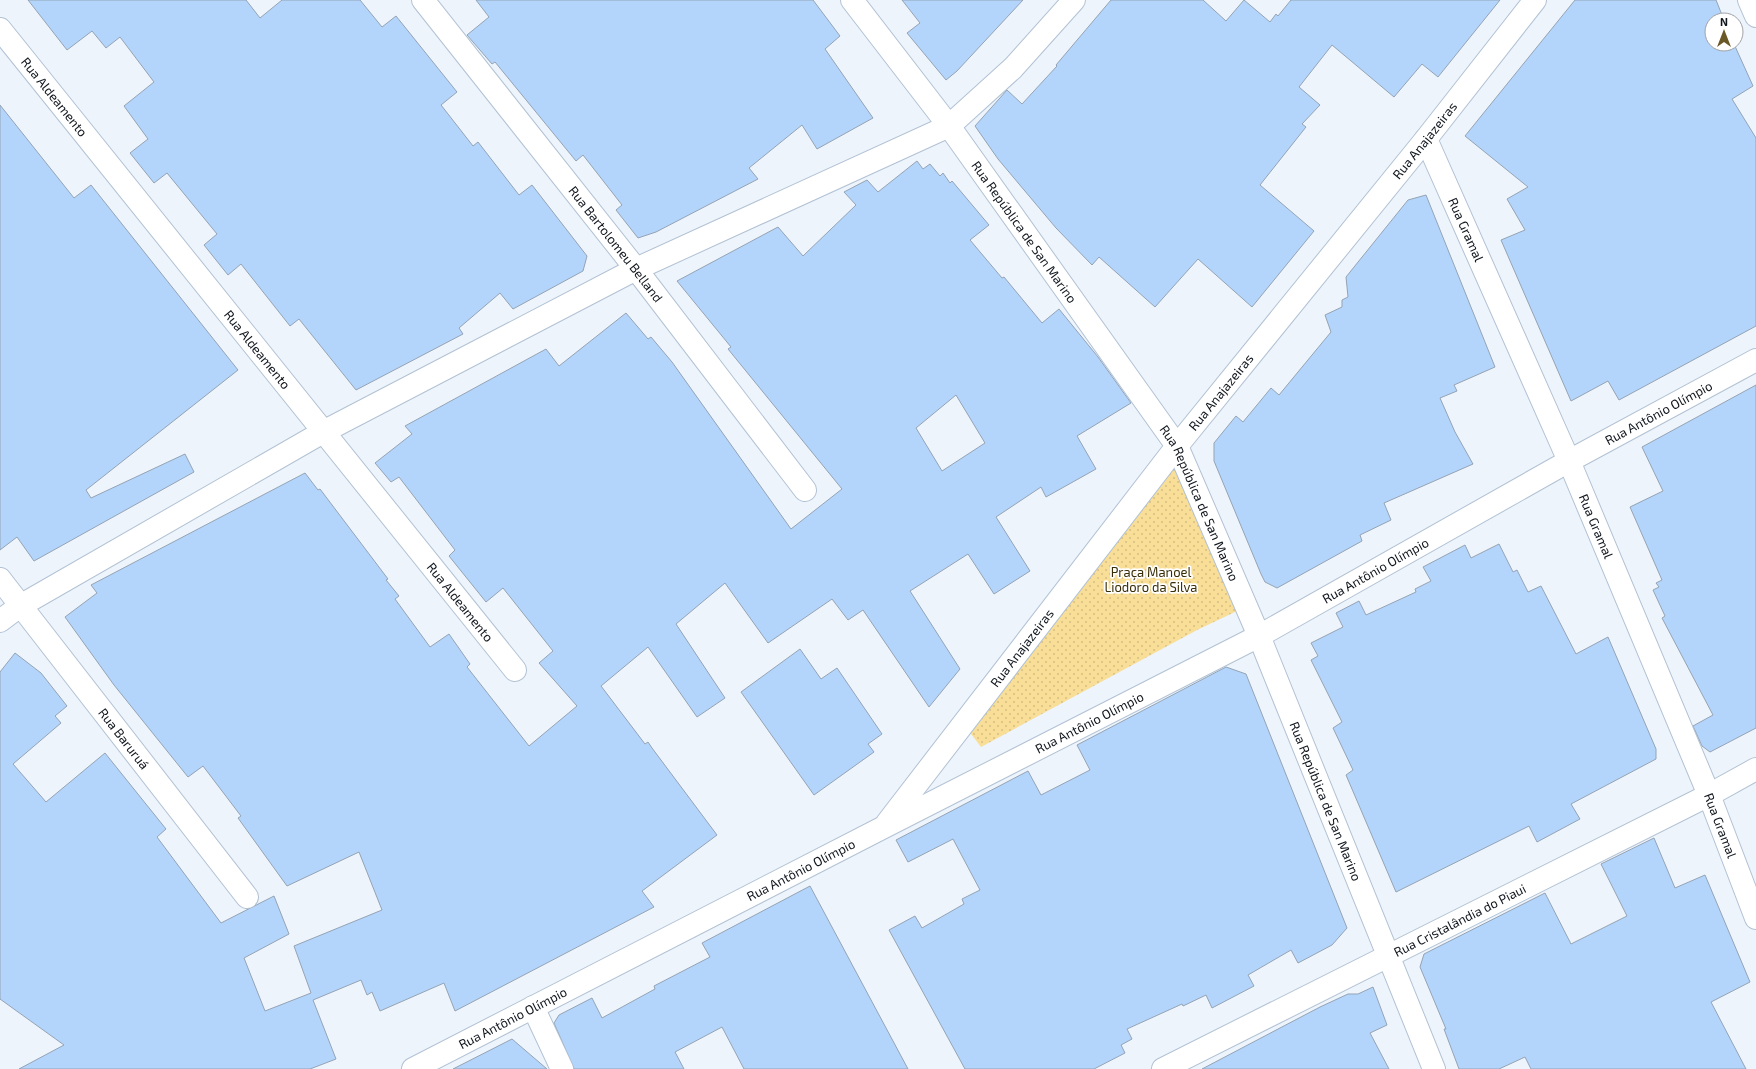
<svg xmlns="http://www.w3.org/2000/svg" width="1756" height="1069" viewBox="0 0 1756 1069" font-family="'Exo 2',sans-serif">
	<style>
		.park { fill: url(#park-dots) }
		.building { fill: #b3d5fb; stroke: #94a3b5; fill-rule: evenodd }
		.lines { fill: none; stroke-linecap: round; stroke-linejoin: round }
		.minor-casing { stroke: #b2c2d4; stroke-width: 24 }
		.minor { stroke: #fff; stroke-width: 22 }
		.labels { text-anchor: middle; stroke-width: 3.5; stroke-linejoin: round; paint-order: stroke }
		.street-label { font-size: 13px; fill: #11161d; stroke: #fff }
		.park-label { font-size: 13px; fill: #392d07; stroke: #fff }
	</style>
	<defs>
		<pattern id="park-dots" width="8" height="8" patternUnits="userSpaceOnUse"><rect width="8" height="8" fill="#f8de97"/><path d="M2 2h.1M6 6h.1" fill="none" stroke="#d4be82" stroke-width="1.8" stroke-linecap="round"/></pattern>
	</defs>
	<rect width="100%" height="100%" fill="#edf4fb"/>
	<path class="park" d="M 1167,441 L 1237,611 L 1197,630 L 981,747 L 962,722 L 1060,592 Z"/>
	<path class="building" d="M 28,0 L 246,0 L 260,18 L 282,0 L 360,0 L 382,27 L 396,16 L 457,92 L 441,105 L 473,146 L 478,142 L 519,195 L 532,185 L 587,256 L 583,271 L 513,309 L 500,293 L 459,328 L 463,334 L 356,390 L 299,319 L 290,326 L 241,264 L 228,275 L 204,245 L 217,234 L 167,173 L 154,183 L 130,153 L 148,139 L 124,106 L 154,82 L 120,37 L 106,48 L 92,31 L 67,50 Z
		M 476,0 L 813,0 L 840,36 L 825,49 L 873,118 L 817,149 L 802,125 L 749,168 L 758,179 L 656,232 L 638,238 L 616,210 L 622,205 L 583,155 L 576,161 L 495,62 L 492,64 L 467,35 L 489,17 Z
		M 902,0 L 1023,0 L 957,71 L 946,80 L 907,33 L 920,23 Z
		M 1111,0 L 1203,0 L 1226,21 L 1244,0 L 1270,22 L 1276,14 L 1278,16 L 1291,0 L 1500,0 L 1438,77 L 1422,64 L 1394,97 L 1332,45 L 1299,87 L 1320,105 L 1302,124 L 1306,127 L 1260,185 L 1314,231 L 1252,307 L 1198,259 L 1155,307 L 1099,257 L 1092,265 L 1056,228 L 998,159 L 975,126 L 1007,90 L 1022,104 L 1057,66 L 1056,65 Z
		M 1575,0 L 1716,0 L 1724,20 L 1712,20 L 1712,44 L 1734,44 L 1753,86 L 1732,99 L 1756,138 L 1756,326 L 1619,400 L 1608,381 L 1571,401 L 1501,240 L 1525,230 L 1507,199 L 1528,187 L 1465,136 Z
		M 0,105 L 74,198 L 91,185 L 238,370 L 86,490 L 91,498 L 185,454 L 194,472 L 34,561 L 17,537 L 0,550 Z
		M 917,161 L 923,169 L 930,164 L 940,176 L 943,173 L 950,183 L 952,181 L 989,225 L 970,240 L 1002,278 L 1004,277 L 1042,323 L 1059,309 L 1098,357 L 1131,403 L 1077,436 L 1096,469 L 1046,497 L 1041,487 L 996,517 L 1030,571 L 994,594 L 968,554 L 910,591 L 960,669 L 929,707 L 863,610 L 848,620 L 832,599 L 768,643 L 725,583 L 676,624 L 725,698 L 697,717 L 648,647 L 601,686 L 645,744 L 648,742 L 652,748 L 717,835 L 642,891 L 654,907 L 455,1011 L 444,983 L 380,1011 L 372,992 L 367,995 L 361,980 L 313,1000 L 336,1059 L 310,1069 L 19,1069 L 64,1045 L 0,999 L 0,672 L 15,653 L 41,673 L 67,706 L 55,716 L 61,723 L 13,764 L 46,802 L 105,753 L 166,829 L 157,837 L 221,923 L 274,896 L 289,934 L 244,958 L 265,1011 L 311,993 L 294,946 L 382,910 L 359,852 L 287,886 L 238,818 L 241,816 L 203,766 L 188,777 L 114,685 L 65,617 L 97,593 L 91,585 L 305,473 L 318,490 L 320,489 L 388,579 L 386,580 L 399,596 L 395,599 L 430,647 L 449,634 L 470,664 L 467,667 L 529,746 L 577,706 L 539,663 L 553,651 L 503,588 L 486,602 L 449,556 L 455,550 L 399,477 L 391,482 L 375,463 L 412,434 L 405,426 L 546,349 L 559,366 L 626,313 L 648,339 L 651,337 L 672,362 L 791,529 L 842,489 L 728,349 L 731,347 L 677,281 L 778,227 L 803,256 L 856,205 L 844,192 L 867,180 L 878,192 ZM 956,395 L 985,443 L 942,471 L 916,428 Z
		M 1426,195 L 1495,367 L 1454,385 L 1457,391 L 1440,398 L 1455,432 L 1473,464 L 1384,503 L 1391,520 L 1360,535 L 1362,541 L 1277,588 L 1265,582 L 1261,574 L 1214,461 L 1214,443 L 1236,416 L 1243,422 L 1271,388 L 1279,395 L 1331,332 L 1325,315 L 1342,307 L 1342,300 L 1348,297 L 1346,277 L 1408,200 Z
		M 1756,385 L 1756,728 L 1710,752 L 1702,746 L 1693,726 L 1713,715 L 1662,618 L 1665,616 L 1653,590 L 1659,587 L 1656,583 L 1662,580 L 1630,507 L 1663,491 L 1642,447 Z
		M 1499,544 L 1513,572 L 1517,570 L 1528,592 L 1541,586 L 1576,654 L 1608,637 L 1656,749 L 1656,759 L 1571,804 L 1580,819 L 1537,842 L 1529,826 L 1396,892 L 1346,775 L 1353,770 L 1333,728 L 1342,722 L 1311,660 L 1318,656 L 1311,643 L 1343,627 L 1336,613 L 1359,601 L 1366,615 L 1416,592 L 1415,589 L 1431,581 L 1423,567 L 1465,545 L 1471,558 Z
		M 800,649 L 821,679 L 837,668 L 882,734 L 868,744 L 874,752 L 814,795 L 741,692 Z
		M 1226,667 L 1246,674 L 1347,928 L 1332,945 L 1298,963 L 1291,950 L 1248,975 L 1254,986 L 1212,1008 L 1206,995 L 1183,1006 L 1182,1004 L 1127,1029 L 1132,1039 L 1121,1045 L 1125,1053 L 1094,1069 L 965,1069 L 889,930 L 915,916 L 922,928 L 964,904 L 962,899 L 980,890 L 953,839 L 908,862 L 896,840 L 1028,771 L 1041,795 L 1090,770 L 1077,745 Z
		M 1654,838 L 1675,888 L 1705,875 L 1750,982 L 1711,1002 L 1746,1069 L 1531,1069 L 1525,1057 L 1499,1069 L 1459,1069 L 1444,1029 L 1446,1029 L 1420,967 L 1424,954 L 1545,893 L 1571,944 L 1627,916 L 1601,864 Z
		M 810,886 L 908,1069 L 744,1069 L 722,1027 L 675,1052 L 684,1069 L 574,1069 L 554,1023 L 559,1015 L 592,998 L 602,1018 L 655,989 L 654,986 L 710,957 L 702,943 Z
		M 1373,987 L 1387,1025 L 1370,1033 L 1389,1069 L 1202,1069 L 1320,1007 L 1348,994 L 1358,994 Z
		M 512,1039 L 547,1069 L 453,1069 Z"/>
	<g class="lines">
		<g class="minor-casing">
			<g id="minor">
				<path id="s1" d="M 423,0 L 636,269 L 805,490"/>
				<path id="s2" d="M 852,0 L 949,126 L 1177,446 L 1259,636 L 1434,1069"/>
				<path d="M 1749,0 L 1756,16"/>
				<path id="s3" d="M 0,29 L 515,670"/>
				<path id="s4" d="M 1426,139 L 1569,461 L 1709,795 L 1756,918"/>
				<path id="s5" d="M 0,579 L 247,897"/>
				<path d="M 0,621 L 20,606 L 323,432 L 636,269 L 949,126 L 1013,68 L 1074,0"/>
				<path id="s6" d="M 887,823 L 1177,446 L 1426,139 L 1535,0"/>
				<path d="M 533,1007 L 562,1069"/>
				<path id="s7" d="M 413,1069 L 884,827 L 1259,636 L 1569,461 L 1756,360"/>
				<path id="s8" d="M 1163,1069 L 1709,795 L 1756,769"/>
			</g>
		</g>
		<use href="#minor" class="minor"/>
	</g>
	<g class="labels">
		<g class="street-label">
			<text dy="5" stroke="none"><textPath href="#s3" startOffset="87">Rua Aldeamento</textPath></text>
			<text dy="5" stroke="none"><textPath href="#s6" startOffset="869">Rua Anajazeiras</textPath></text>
			<text dy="5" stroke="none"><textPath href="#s4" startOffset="99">Rua Gramal</textPath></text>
			<text dy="5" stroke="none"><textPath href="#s2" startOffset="289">Rua República de San Marino</textPath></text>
			<text dy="5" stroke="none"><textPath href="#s1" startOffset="311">Rua Bartolomeu Belland</textPath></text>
			<text dy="5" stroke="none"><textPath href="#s3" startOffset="411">Rua Aldeamento</textPath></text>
			<text dy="5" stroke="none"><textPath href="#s6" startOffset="545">Rua Anajazeiras</textPath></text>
			<text dy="5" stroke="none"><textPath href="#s7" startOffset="1408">Rua Antônio Olímpio</textPath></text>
			<text dy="5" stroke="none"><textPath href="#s2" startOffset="613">Rua República de San Marino</textPath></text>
			<text dy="5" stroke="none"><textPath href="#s4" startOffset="423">Rua Gramal</textPath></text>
			<text dy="5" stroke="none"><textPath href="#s7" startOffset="1084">Rua Antônio Olímpio</textPath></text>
			<text dy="5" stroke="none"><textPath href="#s3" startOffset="735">Rua Aldeamento</textPath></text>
			<text dy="5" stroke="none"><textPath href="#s6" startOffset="221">Rua Anajazeiras</textPath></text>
			<text dy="5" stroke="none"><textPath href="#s7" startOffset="760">Rua Antônio Olímpio</textPath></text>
			<text dy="5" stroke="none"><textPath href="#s5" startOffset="202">Rua Baruruá</textPath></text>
			<text dy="5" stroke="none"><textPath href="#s2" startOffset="937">Rua República de San Marino</textPath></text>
			<text dy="5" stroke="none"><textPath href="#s4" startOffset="747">Rua Gramal</textPath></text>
			<text dy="5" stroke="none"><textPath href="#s7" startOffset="436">Rua Antônio Olímpio</textPath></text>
			<text dy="5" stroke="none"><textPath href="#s8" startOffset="332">Rua Cristalândia do Piaui</textPath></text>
			<text dy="5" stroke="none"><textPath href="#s7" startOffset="112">Rua Antônio Olímpio</textPath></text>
		</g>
		<g class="park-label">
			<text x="1151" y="577">Praça Manoel<tspan x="1151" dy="15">Liodoro da Silva</tspan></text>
		</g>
	</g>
	<g transform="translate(1724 32)"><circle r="19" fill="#ffffff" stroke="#a0a2a5"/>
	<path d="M0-3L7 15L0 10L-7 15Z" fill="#6a5826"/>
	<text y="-6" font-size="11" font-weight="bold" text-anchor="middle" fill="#11161d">N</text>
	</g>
</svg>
